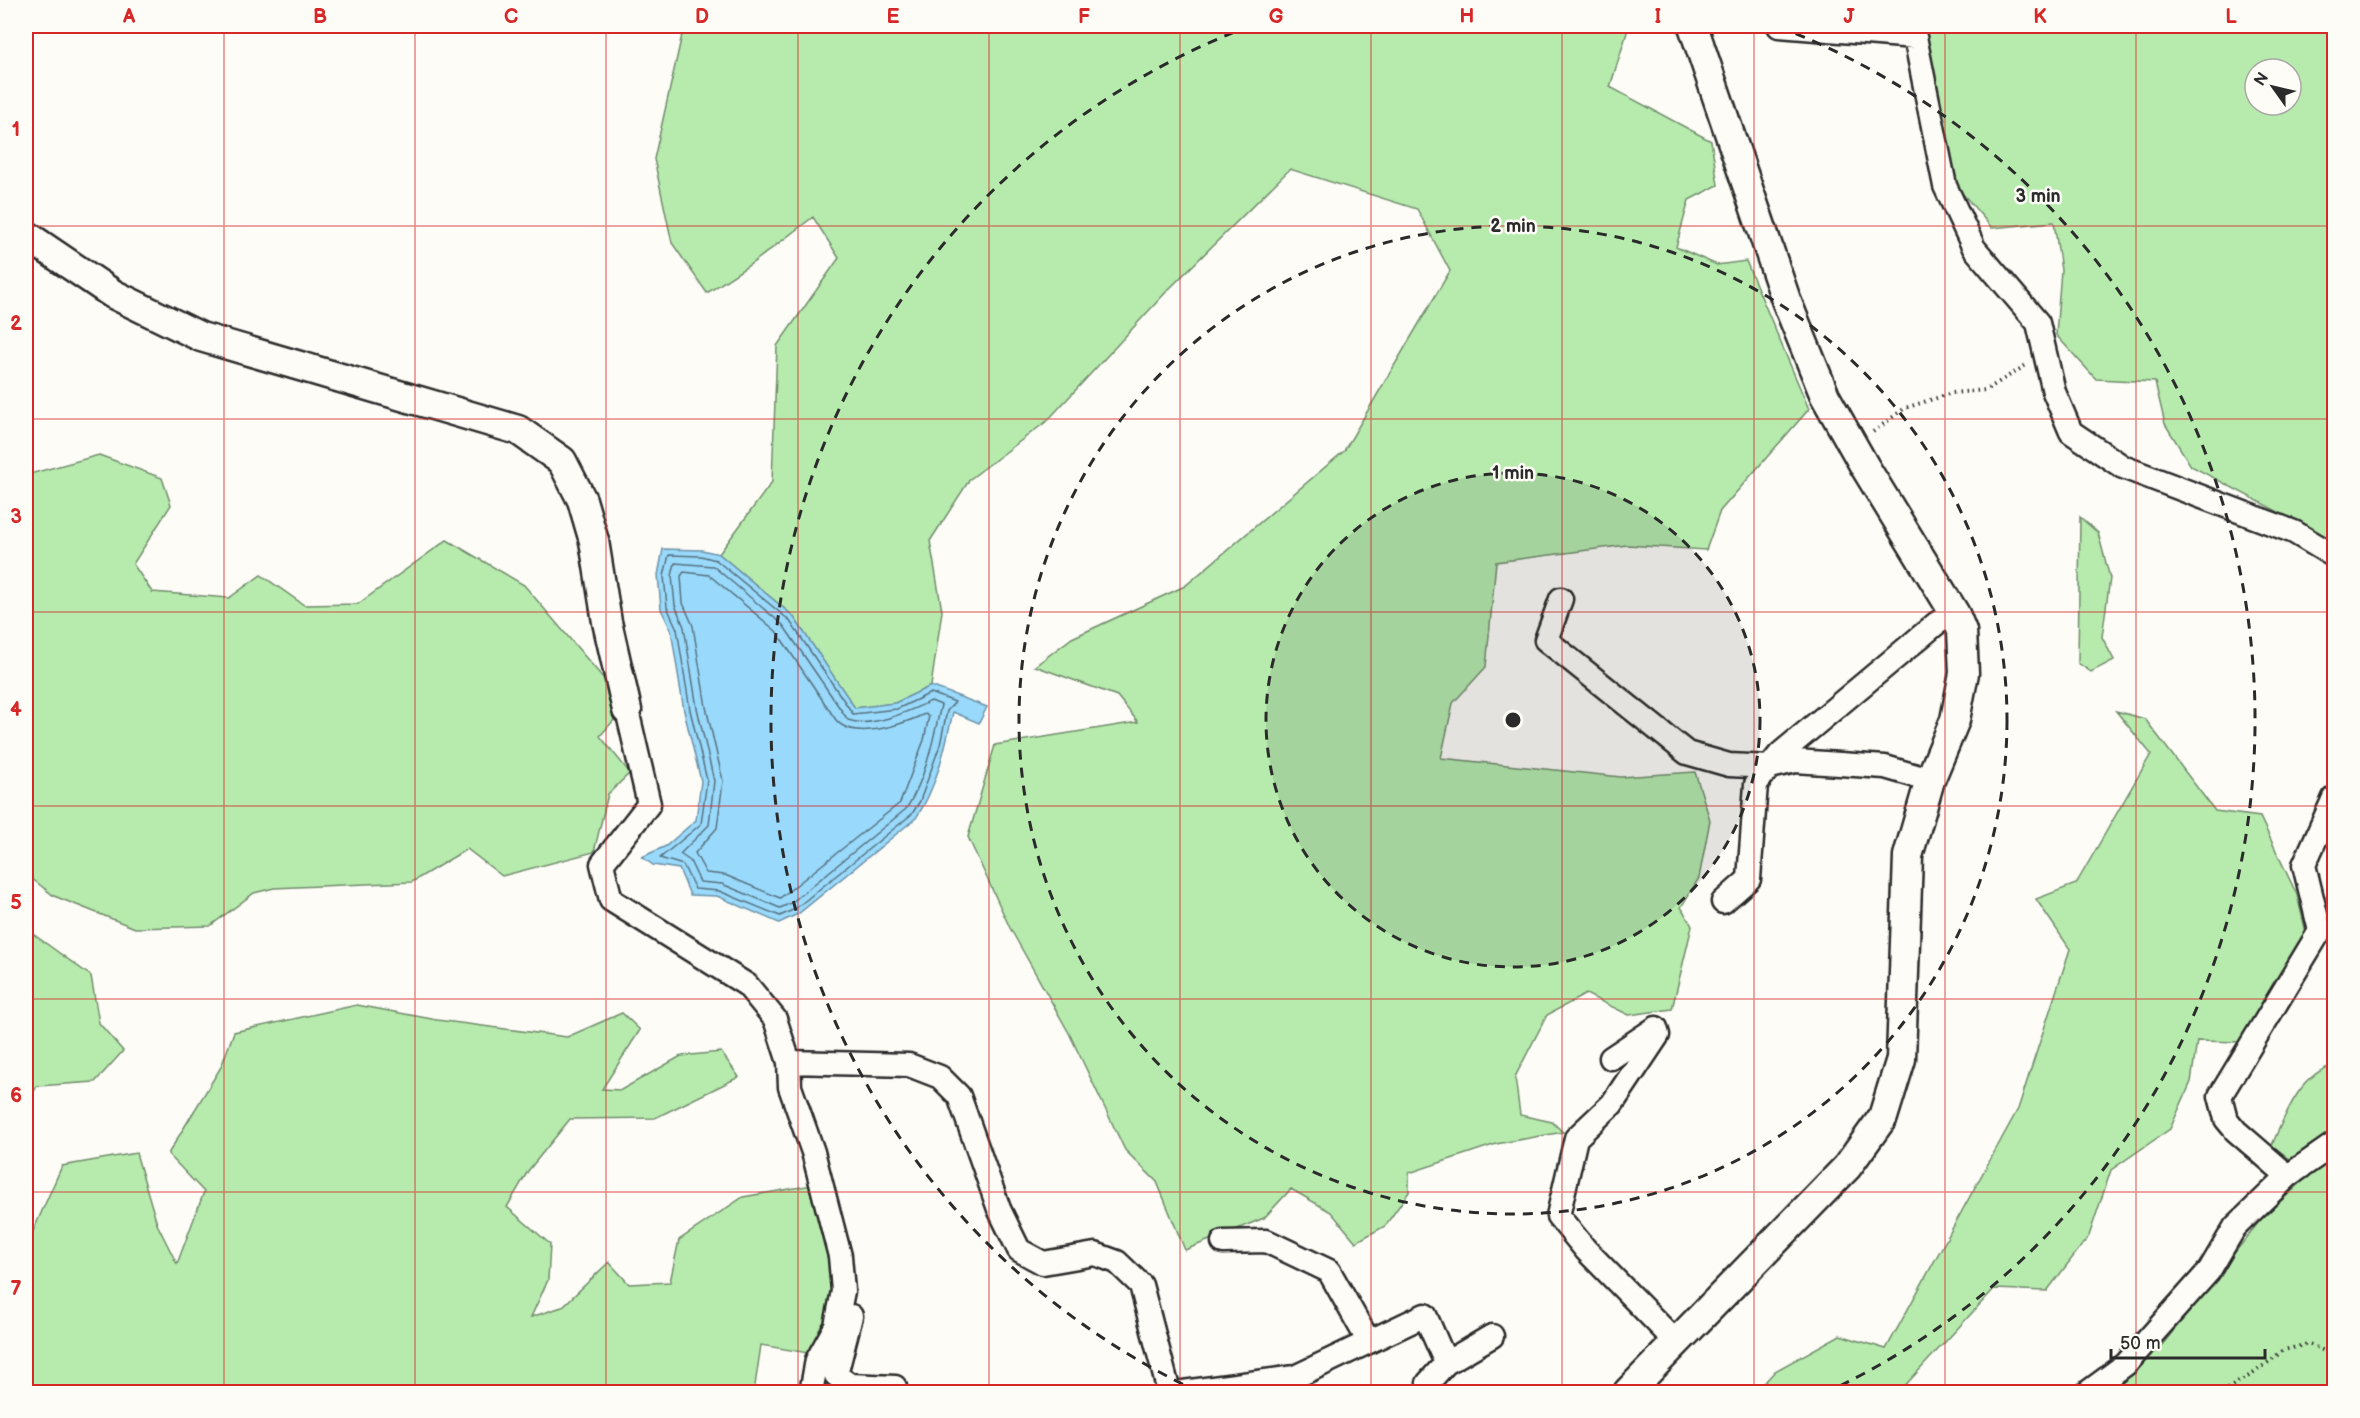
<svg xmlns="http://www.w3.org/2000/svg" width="2360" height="1418" viewBox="0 0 2360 1418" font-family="'Balsamiq Sans',sans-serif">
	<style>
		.green { fill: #b7ebad; stroke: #718b6c; stroke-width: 1.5; fill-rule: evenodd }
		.water { fill: #99d9fb; stroke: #6d93a8; stroke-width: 1.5 }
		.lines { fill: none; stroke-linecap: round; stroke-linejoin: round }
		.shore { stroke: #57717e; stroke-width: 1.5 }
		.minor-casing { stroke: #2b2b2b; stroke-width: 27 }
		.tertiary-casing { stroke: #2b2b2b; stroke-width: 33 }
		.path { stroke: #2b2b2b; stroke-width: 4; stroke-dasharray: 1.5 4.5; stroke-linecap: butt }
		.minor { stroke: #fdfcf7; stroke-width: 22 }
		.tertiary { stroke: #fdfcf7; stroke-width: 28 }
		.grid { fill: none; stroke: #d62828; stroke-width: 1.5; stroke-opacity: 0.55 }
		.ring { fill: none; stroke: #2b2b2b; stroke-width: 3; stroke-dasharray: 10 8 }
		.centre { fill: #2b2b2b; stroke: #fdfcf7; stroke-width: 3 }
		.ring-label { font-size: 18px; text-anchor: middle; font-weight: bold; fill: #2b2b2b; stroke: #fdfcf7; stroke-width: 5; stroke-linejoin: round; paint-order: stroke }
		.neatline { fill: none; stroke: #d62828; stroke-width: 2 }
		.grid-label { font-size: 20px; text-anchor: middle; font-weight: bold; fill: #d62828 }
	</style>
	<rect width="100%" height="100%" fill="#fdfcf7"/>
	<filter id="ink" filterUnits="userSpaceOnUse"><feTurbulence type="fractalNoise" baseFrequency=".0167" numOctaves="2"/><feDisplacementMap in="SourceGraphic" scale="12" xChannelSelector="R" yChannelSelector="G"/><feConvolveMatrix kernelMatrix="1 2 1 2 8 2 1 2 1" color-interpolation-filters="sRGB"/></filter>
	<g filter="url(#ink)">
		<path class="green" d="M 684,26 L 1629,26 L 1610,87 L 1711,141 L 1718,185 L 1689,200 L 1676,247 L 1717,265 L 1746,261 L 1809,409 L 1720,511 L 1706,550 L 1627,545 L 1496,562 L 1486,667 L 1453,703 L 1441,758 L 1621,777 L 1695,772 L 1710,820 L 1699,878 L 1681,907 L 1692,926 L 1672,1009 L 1629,1015 L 1586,994 L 1547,1015 L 1515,1077 L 1520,1115 L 1552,1122 L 1563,1132 L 1496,1144 L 1409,1173 L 1409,1192 L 1385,1226 L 1356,1242 L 1331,1212 L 1291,1189 L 1264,1218 L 1185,1250 L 1157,1182 L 1125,1150 L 1069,1033 L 1010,928 L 968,837 L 995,745 L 1138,722 L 1117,696 L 1035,666 L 1072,638 L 1185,586 L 1344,451 L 1450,271 L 1417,209 L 1290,169 L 1168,290 L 1047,421 L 970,479 L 930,541 L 942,611 L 931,686 L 895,703 L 855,708 L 793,616 L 719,554 L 772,482 L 777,346 L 839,258 L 813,217 L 754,262 L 707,293 L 672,243 L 654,159 Z
			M 1923,26 L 2334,26 L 2334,541 L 2191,466 L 2165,424 L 2155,382 L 2096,379 L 2056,335 L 2061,270 L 2054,222 L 1992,228 L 1957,187 L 1932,93 ZM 2255,69 L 2291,69 L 2291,105 L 2255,105 Z
			M 99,455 L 162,478 L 171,505 L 133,564 L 152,592 L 229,598 L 261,575 L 304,605 L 358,604 L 447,540 L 524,585 L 611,687 L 614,720 L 600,736 L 630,773 L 608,794 L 594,852 L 502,876 L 467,849 L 412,882 L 274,888 L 254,893 L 210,926 L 135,928 L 54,896 L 26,874 L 26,475 Z
			M 2080,517 L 2098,533 L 2110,578 L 2102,637 L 2114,660 L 2091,672 L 2078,663 Z
			M 2116,711 L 2145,719 L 2215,811 L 2260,817 L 2297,895 L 2308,941 L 2245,1042 L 2197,1041 L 2191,1082 L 2170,1129 L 2111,1170 L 2089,1236 L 2047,1291 L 1994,1289 L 1899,1392 L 1756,1392 L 1775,1371 L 1840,1335 L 1886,1349 L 2018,1109 L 2070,949 L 2036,899 L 2076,884 L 2151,754 Z
			M 26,929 L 91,976 L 99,1023 L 123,1051 L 95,1082 L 37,1086 L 26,1105 Z
			M 357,1005 L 437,1020 L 567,1037 L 622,1013 L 640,1030 L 602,1089 L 621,1090 L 681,1056 L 721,1052 L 739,1077 L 655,1118 L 570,1119 L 528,1171 L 507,1207 L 550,1244 L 548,1280 L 531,1317 L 562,1307 L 609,1262 L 629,1284 L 670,1282 L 679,1240 L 743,1197 L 812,1185 L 850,1291 L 808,1353 L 761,1345 L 754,1392 L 26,1392 L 26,1247 L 62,1166 L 136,1153 L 157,1224 L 177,1264 L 204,1192 L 168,1154 L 221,1067 L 234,1032 Z
			M 2334,1065 L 2334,1134 L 2295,1163 L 2272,1145 C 2285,1115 2300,1074 2334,1065 Z
			M 2334,1153 L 2334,1392 L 2101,1392 L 2163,1344 L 2262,1218 Z"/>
		<path class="water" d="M 663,549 L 702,550 L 719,554 L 793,616 L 855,708 L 895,703 L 931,686 L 987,707 L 979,723 L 953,712 C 945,748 937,787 916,818 L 798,914 L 779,923 L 717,896 L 690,895 L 679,869 L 653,865 L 642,857 L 666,846 L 696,820 L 701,781 L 684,711 L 671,630 L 661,609 L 658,575 Z"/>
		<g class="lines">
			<path class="shore" d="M 669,555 L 701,556 L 716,560 L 789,620 L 853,714 L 897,709 L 931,693 L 955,702 L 947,711 L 940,745 L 920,801 L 912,814 L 795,909 L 780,916 L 719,891 L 695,889 L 683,865 L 660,858 L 701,824 L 707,780 L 690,710 L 677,629 L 667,607 L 664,576 Z
				M 675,563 L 713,566 L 783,625 L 848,720 C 872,729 909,711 931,701 L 941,705 C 933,740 926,779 906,809 L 791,903 L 780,908 L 722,884 L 700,882 L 690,861 L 680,854 L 709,825 L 714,781 L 697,708 L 684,627 L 675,605 L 672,576 Z
				M 684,572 L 709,575 L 776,631 L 836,720 C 854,742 903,724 925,714 L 929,716 L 924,740 L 900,803 L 780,898 L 725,875 L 706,873 L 695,853 L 717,828 L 723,781 L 706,707 L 693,626 L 683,603 L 681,576 Z"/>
			<g class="minor-casing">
				<path id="minor" d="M 1779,26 L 1915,37 L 1945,186 L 1974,248 L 2038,323 L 2054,392 L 2071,432 L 2123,467 L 2294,532 L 2334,556
					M 1561,599 L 1546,640 L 1687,753 L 1729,765 L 1770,767 L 1795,761 L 1885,767 L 1930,780
					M 627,710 L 649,804 L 602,864 L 611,900 L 747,985 L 775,1019 L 789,1062 L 790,1087 L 813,1152 L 840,1256 L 843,1291 L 836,1326 L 817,1360 L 811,1392
					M 1723,902 L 1749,879 L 1756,784 L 1780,754 L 1937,623 L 1955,614
					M 1611,1058 L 1656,1028 L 1658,1035 L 1612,1104 L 1576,1138 L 1558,1216 L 1586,1250 L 1677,1343
					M 789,1062 L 909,1065 L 940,1077 L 959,1096 L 999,1209 L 1019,1250 L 1043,1263 L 1095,1254 L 1117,1262 L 1141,1285 L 1169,1392
					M 2288,1176 L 2236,1131 L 2226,1119 L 2220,1096 L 2320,931 L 2304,865 L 2334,798
					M 1223,1242 L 1266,1241 L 1329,1271 L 1369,1342
					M 851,1316 L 836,1375 L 850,1385 L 895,1387
					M 1183,1392 L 1295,1377 L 1425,1315 L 1446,1363
					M 1433,1392 L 1428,1383 L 1446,1363 L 1492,1336
					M 2088,1392 L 2126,1364 L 2209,1271 L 2235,1227 L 2288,1176 L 2334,1144"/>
			</g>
			<g class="tertiary-casing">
				<path id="tertiary" d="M 26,235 L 113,294 L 201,337 L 518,430 L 562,461 L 582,500 L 594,541 L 607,622 L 627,710
					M 1628,1392 L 1847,1167 L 1883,1117 L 1901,1059 L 1908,856 L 1930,780 L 1955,720 L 1964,673 L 1962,631 L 1955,614 L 1865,467 L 1825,396 L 1786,300 L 1693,26"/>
			</g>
			<path class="path" d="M 1873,432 L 1905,408 L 1952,393 L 1986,390 L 2028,364
				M 2222,1392 L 2254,1373 L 2284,1350 L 2308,1344 L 2334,1355"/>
			<use href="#minor" class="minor"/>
			<use href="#tertiary" class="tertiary"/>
		</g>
	</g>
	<path class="grid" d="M 224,26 L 224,1392M 415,26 L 415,1392M 606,26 L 606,1392M 798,26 L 798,1392M 989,26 L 989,1392M 1180,26 L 1180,1392M 1371,26 L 1371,1392M 1562,26 L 1562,1392M 1754,26 L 1754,1392M 1945,26 L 1945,1392M 2136,26 L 2136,1392M 26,226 L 2334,226M 26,419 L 2334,419M 26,612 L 2334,612M 26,806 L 2334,806M 26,999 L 2334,999M 26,1192 L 2334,1192"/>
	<circle cx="1513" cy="720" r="247" fill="#2b2b2b" fill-opacity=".12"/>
	<g class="ring">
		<circle cx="1513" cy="720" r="247"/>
		<circle cx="1513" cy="720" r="494"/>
		<path d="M1199 1392A742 742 0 0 1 1247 27M1779 27A742 742 0 0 1 1827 1392"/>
	</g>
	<circle cx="1513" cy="720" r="9" class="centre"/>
	<g class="ring-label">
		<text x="2038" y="202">3 min</text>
		<text x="1513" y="232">2 min</text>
		<text x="1513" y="479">1 min</text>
	</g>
	<rect width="2360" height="1418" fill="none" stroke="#fdfcf7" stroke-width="66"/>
	<g transform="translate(2273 87) rotate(304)"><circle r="28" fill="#fdfcf7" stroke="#a9a8a5" stroke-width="1.5"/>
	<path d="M0-4.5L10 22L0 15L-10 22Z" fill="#2b2b2b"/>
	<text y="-9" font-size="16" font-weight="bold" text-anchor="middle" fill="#2b2b2b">N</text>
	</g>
	<path d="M2111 1349v9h154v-9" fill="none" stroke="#2b2b2b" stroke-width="3"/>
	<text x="2120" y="1349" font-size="18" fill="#2b2b2b" stroke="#fdfcf7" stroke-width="4.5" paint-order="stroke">50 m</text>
	<rect x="33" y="33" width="2294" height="1352" class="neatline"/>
	<g class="grid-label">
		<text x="129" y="23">A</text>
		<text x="320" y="23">B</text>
		<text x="511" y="23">C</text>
		<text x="702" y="23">D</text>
		<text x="893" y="23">E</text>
		<text x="1084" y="23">F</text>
		<text x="1276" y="23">G</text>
		<text x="1467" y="23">H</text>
		<text x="1658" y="23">I</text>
		<text x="1849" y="23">J</text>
		<text x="2040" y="23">K</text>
		<text x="2231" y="23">L</text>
		<text x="16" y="136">1</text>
		<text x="16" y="330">2</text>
		<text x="16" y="523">3</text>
		<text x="16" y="716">4</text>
		<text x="16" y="909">5</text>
		<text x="16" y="1102">6</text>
		<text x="16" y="1295">7</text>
	</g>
</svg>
